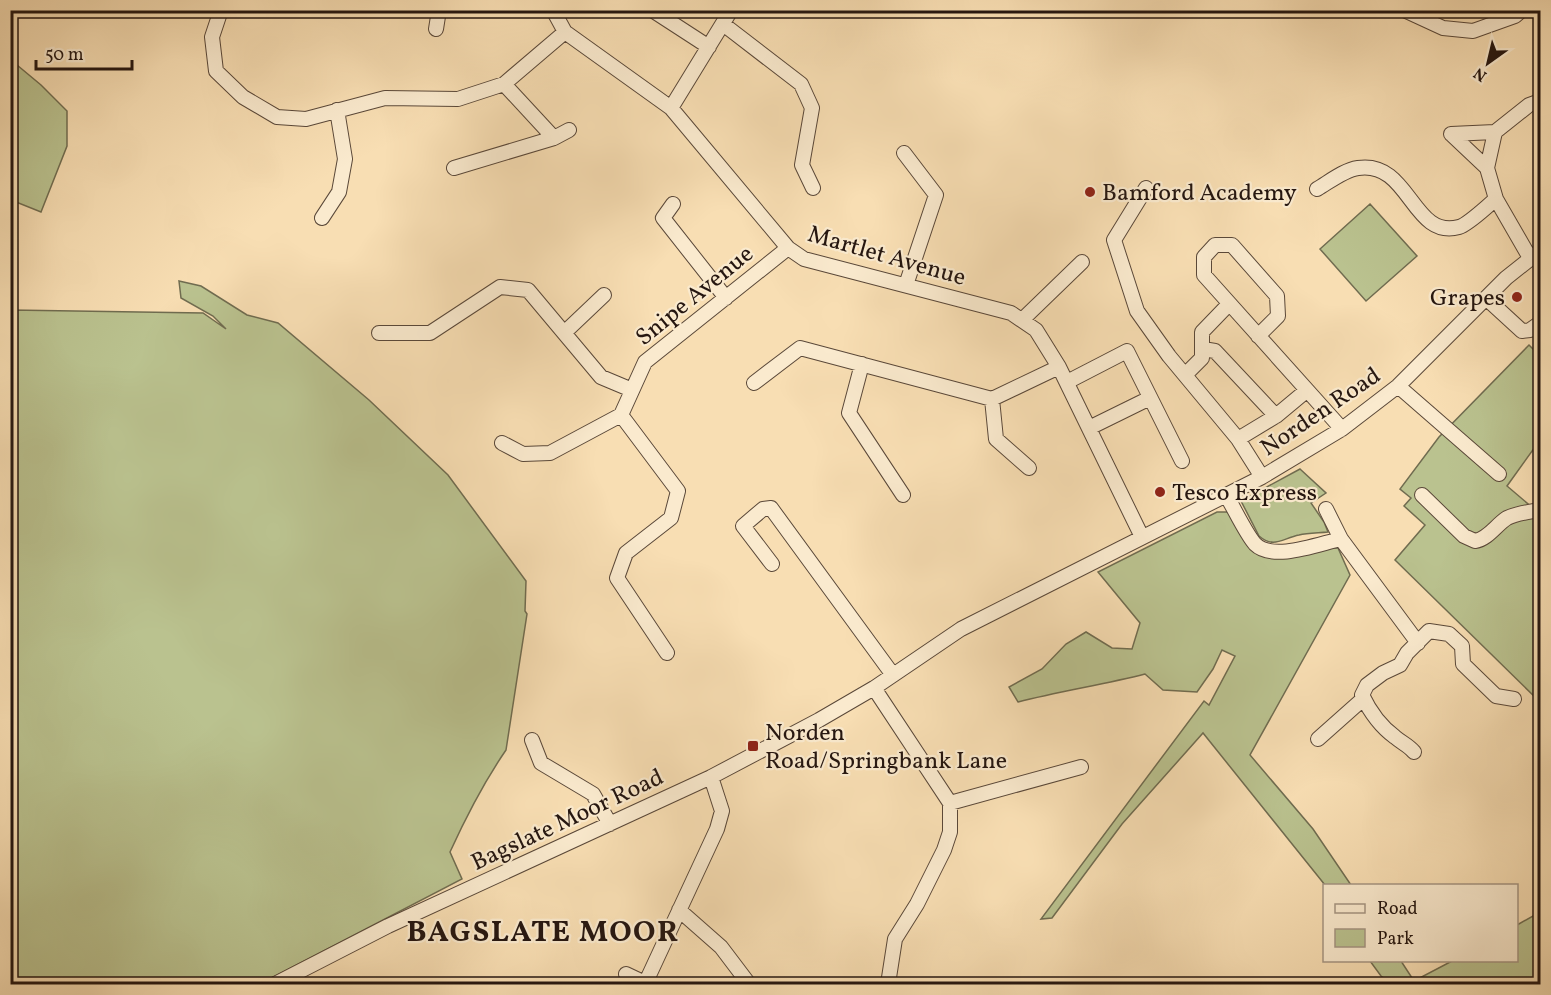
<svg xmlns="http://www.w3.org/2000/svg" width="1551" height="995" viewBox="0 0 1551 995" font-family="Vollkorn,serif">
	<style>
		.green { fill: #bac28f; stroke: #706c50; stroke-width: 1.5 }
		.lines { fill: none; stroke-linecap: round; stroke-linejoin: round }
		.minor-casing { stroke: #5a4839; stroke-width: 16 }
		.minor { stroke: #faeace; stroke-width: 14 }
		.poi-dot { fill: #8f2418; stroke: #faeace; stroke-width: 2 }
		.labels { text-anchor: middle; stroke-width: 4.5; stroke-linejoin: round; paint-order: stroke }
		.poi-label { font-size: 24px; fill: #251610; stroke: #faeace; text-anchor: start }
		.street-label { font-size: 24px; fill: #251610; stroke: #faeace }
		.district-label { font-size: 30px; font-weight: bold; letter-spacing: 1.5px; fill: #251610; stroke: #faeace }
	</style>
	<rect width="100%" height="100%" fill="#f8deb3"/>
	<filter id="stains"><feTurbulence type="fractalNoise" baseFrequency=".00333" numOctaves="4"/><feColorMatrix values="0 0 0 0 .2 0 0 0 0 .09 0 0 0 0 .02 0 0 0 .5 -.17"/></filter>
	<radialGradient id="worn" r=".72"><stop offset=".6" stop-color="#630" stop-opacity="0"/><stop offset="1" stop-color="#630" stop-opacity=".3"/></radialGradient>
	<path class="green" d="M 11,60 L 41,85 L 67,111 L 67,146 L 41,212 L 11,200 Z
		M 1370,204 L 1417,256 L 1366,301 L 1320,249 Z
		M 179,281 L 201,286 L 247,315 L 278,323 L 369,400 L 448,475 L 526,581 L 525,611 L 527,614 L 506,750 C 484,782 466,817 450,852 L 462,879 L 260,984 L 11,984 L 11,310 L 203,313 L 226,329 L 213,316 L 181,298 Z
		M 1529,345 L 1540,356 L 1540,440 L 1507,486 L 1540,514 L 1540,702 L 1395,560 L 1425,525 L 1404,506 L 1411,498 L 1400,489 L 1439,437 Z
		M 1300,469 L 1326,493 L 1311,503 L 1324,522 L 1328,532 C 1319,533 1308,533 1299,535 C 1283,538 1274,549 1259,536 L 1241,501 Z
		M 1217,512 L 1229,512 L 1252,548 L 1338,548 L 1350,575 L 1250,755 L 1313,829 L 1351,885 L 1325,885 L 1203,733 L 1122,824 L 1052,918 L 1041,919 L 1204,701 L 1209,705 L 1235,656 L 1222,650 L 1213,669 L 1197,692 L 1163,690 L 1145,674 C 1102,685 1060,691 1018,702 L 1009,687 L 1042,669 L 1066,644 L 1086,632 L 1112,648 L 1132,649 L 1140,623 L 1098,572 Z
		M 1540,912 L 1540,984 L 1392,984 L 1381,976 L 1370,961 L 1401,961 L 1414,981 L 1452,961 L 1516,960 L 1517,925 Z"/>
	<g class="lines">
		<g class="minor-casing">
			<path id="minor" d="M 221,10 L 212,37 L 216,71 L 243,97 L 277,117 L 306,119 L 385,98 L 458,99 L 504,84 L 565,32
				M 553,10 L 565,32 L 671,108 L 788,248 L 804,259 L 1011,313 L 1036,330 L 1059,367 L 1142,537
				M 652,10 L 709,47
				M 1404,10 L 1443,28 L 1473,31 L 1515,16 L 1522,10
				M 723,24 L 801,84 L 812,108 L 802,165 L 813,188
				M 436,29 L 439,10
				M 671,108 L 731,10
				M 1495,132 L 1529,105 L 1540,101
				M 1451,134 L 1487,168 L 1496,199 L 1530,258
				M 1451,134 L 1495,132 L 1487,168
				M 554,138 L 569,130
				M 904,153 L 936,195 L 906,285
				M 454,168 L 554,138 L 504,84
				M 1146,188 L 1114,240 L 1137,311 L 1169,356 L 1238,439 L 1262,477
				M 1317,189 C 1329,182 1344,170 1358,168 C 1410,160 1412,240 1459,227 C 1469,224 1487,206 1496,199
				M 673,204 L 663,218 L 726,298
				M 322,218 L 339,192 L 345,159 L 337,110
				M 1486,298 L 1522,331 L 1530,330 L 1540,323
				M 1022,320 L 1082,262
				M 379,333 L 430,333 L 500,287 L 528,290 L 601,377 L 632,390
				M 564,333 L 604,295
				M 1258,336 L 1278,316 L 1277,296 L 1232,245 L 1215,245 L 1204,257 L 1204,275 L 1342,429
				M 1203,349 L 1215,351 L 1276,416
				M 862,364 L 849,413 L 903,495
				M 1185,375 L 1202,358 L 1202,332 L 1229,304
				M 1067,382 L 1127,351 L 1182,461
				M 754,383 L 800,348 L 992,399 L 996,439 L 1029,468
				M 1398,386 L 1499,474
				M 992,399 L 1059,367
				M 621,415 L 678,491 L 671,518 L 626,553 L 617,578 L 667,653
				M 621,415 L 645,362 L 788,248
				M 1089,428 L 1150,398
				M 1238,439 L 1276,416 L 1306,391
				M 502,443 L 523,454 L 550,453 L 621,415
				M 1226,495 C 1234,508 1246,534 1255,544 C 1273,562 1318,544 1341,539 L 1418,643
				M 1422,495 L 1464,536 L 1475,541 C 1488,539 1496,525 1507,518 C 1517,513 1529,512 1540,510
				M 1326,509 L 1341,539
				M 772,564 L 743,526 L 763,509 L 771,508 L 893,675
				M 874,688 L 950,803 L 950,832 L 944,850 L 917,904 L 895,939 L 888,984
				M 1318,739 L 1363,699
				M 532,740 L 541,763 L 593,794 L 610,824
				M 1414,752 C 1408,745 1402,743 1395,737 C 1380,726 1370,712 1362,695 L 1367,685 L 1383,673 L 1400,665 L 1407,653 L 1429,631 L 1449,634 L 1462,646 L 1463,664 L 1496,696 L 1514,699
				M 950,803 L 1081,767
				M 679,910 L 721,947 L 749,984
				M 626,974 L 645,983
				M 275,984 L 388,926 L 711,777 L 819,720 L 874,688 L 961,629 L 1262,477 L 1342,429 L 1398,386 L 1506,278 L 1540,251
				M 645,984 L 717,829 L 722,811 L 711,777"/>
		</g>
		<use href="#minor" class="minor"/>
	</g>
	<g class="poi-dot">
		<circle cx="1090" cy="192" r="6"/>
		<circle cx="1517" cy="297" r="6"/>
		<circle cx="1160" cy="492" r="6"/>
		<rect x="747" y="740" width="12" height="12" rx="3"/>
	</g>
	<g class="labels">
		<g class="poi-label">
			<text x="1102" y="200">Bamford Academy</text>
			<text x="1505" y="305" text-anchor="end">Grapes</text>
			<text x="1172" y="500">Tesco Express</text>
			<text x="765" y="740">Norden<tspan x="765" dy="28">Road/Springbank Lane</tspan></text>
		</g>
		<g class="street-label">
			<text transform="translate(887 255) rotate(16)" y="8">Martlet Avenue</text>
			<text transform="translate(694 295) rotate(-39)" y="8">Snipe Avenue</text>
			<text transform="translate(1320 411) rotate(-34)" y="8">Norden Road</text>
			<text transform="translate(567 819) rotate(-25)" y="8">Bagslate Moor Road</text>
		</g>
		<g class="district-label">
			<text x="543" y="941">BAGSLATE MOOR</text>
		</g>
	</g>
	<rect width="1551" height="995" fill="none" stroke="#f8deb3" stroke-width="36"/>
	<rect x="12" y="12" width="1527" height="971" fill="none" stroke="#251610" stroke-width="3"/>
	<rect x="18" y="18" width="1515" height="959" fill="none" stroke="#251610" stroke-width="1.5"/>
	<rect x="1323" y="884" width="195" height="78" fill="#faeace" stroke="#a59582" stroke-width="1.5"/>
	<rect x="1335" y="904" width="30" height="9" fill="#faeace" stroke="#a59582" stroke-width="1.5"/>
	<text x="1377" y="914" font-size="18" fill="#251610">Road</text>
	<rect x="1335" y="929" width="30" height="18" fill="#bac28f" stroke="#a59582" stroke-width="1.5"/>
	<text x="1377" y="944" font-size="18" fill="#251610">Park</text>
	<g transform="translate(1488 63) rotate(214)" stroke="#faeace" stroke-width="4.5" paint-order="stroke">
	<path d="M0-4.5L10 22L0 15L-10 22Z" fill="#251610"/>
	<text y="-9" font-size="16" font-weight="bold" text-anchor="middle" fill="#251610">N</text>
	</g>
	<path d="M36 60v9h96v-9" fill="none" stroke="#251610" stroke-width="3"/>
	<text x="45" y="60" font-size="18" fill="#251610" stroke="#faeace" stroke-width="4.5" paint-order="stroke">50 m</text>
	<rect width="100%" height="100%" filter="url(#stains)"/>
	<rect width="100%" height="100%" fill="url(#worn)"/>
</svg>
